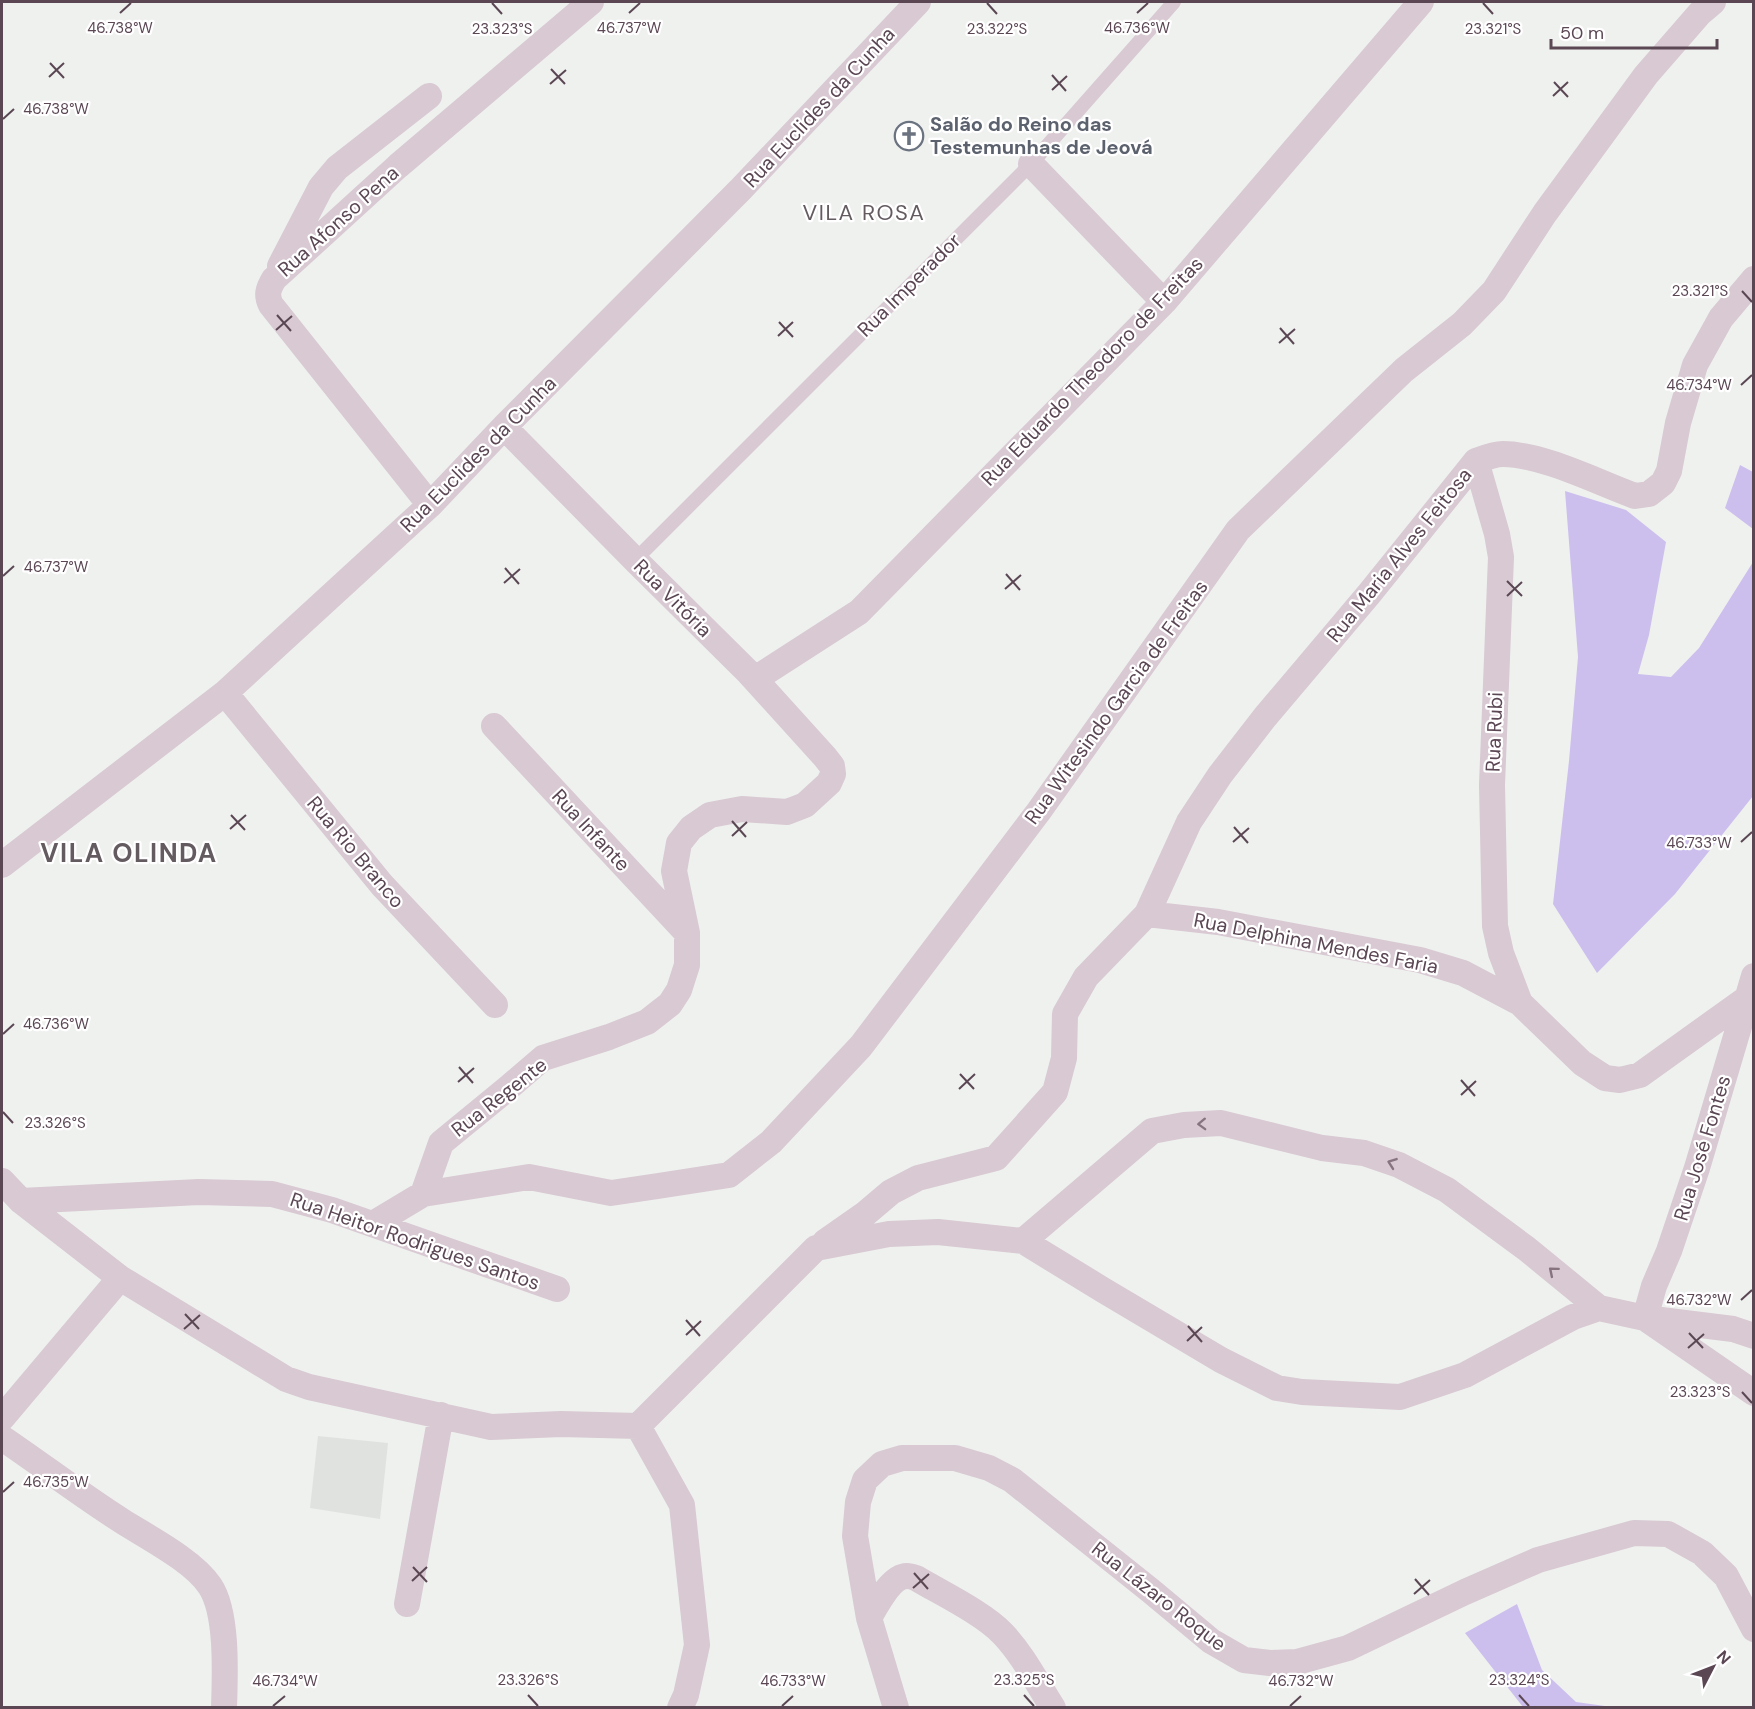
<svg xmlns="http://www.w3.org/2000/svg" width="1755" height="1709" viewBox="0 0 1755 1709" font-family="'DM Sans',sans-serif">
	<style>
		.education { fill: #e0e2e0 }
		.green { fill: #ccbfed }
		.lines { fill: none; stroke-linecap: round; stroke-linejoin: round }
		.service { stroke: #d8c9d2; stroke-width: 14 }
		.minor { stroke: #d8c9d2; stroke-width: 26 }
		.oneway { stroke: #877480 }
		.ticks { fill: none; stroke: #5b4754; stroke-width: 2 }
		.labels { text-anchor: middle; stroke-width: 4.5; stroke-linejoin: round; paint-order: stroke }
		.street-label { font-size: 20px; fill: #5b4754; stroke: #fff }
		.worship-label { font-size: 20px; font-weight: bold; fill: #5b616d; stroke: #fff; text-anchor: start }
		.quarter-label { font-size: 22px; letter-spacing: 1.5px; fill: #635b60; stroke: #fff }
		.district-label { font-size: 26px; font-weight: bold; letter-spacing: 1.5px; fill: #635b60; stroke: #fff }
		.ticks-label { font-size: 15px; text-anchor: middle; fill: #5b4754; stroke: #fff; stroke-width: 4.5; stroke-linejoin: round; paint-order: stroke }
	</style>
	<rect width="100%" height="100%" fill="#eff1ef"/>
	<path class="education" d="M 318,1436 L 388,1443 L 380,1519 L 310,1508 Z"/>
	<path class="green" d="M 1740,465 L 1753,472 L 1753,529 L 1725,508 Z
		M 1565,491 L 1626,510 L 1666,542 L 1649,635 L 1638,674 L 1671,677 L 1699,648 L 1753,562 L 1753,796 L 1675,894 L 1597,973 L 1553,904 L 1569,761 L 1578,657 Z
		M 1517,1604 L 1542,1670 L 1576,1702 L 1612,1707 L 1523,1707 L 1465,1633 Z"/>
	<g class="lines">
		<path class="service" d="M 635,560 L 1031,164 L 1174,2"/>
		<path class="minor" d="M 1031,164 L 1164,302
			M 280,266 L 321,187 L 337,168 L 429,96
			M 1476,461 L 1497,534 L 1501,557 L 1492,785 L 1495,926 L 1501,953 L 1520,1003
			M 430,505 L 271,305 C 266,295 268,289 274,279 L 398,166 L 591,2
			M 755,679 L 859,612 L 1164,302 L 1421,2
			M 225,693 L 382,885 L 495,1005
			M 494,726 L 686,932
			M 2,865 L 225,693 L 430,505 L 504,427 L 741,189 L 918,2
			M 1147,914 L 1218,922 L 1420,960 L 1463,973 L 1520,1003 L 1582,1063 L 1605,1078 L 1620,1080 L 1640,1075 L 1746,999
			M 1754,976 L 1697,1168 L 1669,1251 L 1654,1286 L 1645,1318 L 1733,1329 L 1754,1336
			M 2,1181 L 21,1201 L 120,1278 L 286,1379 L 309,1387 L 491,1427 L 561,1424 L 638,1426
			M 423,1194 L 529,1177 L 611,1193 L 658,1186 L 729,1175 L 771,1142 L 861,1046 L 1039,811 L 1238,530 L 1404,370 L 1462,324 L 1494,291 L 1545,213 L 1646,75 L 1700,13 L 1713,2
			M 21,1201 L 199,1192 L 272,1194 L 332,1210 L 557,1289
			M 373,1224 L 423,1194 L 441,1143 L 508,1088 L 543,1058 L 609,1037 L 647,1022 L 670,1004 L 679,990 L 687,965 L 687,933 L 674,871 L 679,843 L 691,828 L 710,815 L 742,809 L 787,812 L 805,805 L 829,783 L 833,774 L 832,766 L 825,757 L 748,672 L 635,560 L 504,427
			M 1023,1241 L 1152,1131 L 1184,1125 L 1221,1123 L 1322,1148 L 1364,1153 L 1399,1165 L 1447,1190 L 1527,1249 L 1599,1308
			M 825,1242 L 865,1214 L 891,1192 L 918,1178 L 996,1158 L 1055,1092 L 1064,1058 L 1065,1014 L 1086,977 L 1147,914 L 1189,822 L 1220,775 L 1265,717 L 1369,594 L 1476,461 C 1484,458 1494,454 1503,454 C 1542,454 1597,482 1635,496 L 1649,494 L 1663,483 L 1669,471 L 1678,423 L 1695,365 L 1721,318 L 1754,279
			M 2,1418 L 120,1278
			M 2,1438 C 42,1465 81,1495 122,1521 C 147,1537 194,1561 210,1586 C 228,1613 225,1675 224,1708
			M 407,1604 L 441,1415
			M 869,1618 C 876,1606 891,1576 907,1576 C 910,1576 913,1577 916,1578 C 941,1593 983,1613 1003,1634 C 1023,1655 1037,1683 1053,1708
			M 680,1708 L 686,1695 L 697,1645 L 682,1505 L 638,1426 L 816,1248 L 889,1234 L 938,1232 L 1023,1241 L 1103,1290 L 1221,1360 L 1277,1388 L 1302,1392 L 1400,1397 L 1465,1375 L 1573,1317 L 1599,1308 L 1645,1318 L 1754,1393
			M 896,1708 L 869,1618 L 855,1536 L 858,1502 L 865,1480 L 882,1464 L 902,1458 L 955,1458 L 989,1468 L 1012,1480 L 1151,1591 L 1211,1641 L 1244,1660 L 1270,1663 L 1297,1662 L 1348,1648 L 1465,1592 L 1538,1560 L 1634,1533 L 1668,1534 L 1702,1553 L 1726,1576 L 1754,1629"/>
	</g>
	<defs><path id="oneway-chevron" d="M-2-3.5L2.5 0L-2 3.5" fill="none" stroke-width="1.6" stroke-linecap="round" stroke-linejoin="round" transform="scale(1.5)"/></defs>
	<g class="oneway">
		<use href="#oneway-chevron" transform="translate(1202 1124) rotate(178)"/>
		<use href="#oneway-chevron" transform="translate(1392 1163) rotate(-160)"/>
		<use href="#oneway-chevron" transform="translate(1553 1271) rotate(-140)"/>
	</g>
	<path class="ticks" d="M 492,3 L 502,14M 987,3 L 997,14M 1483,3 L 1493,14M 120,13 L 131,3M 629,13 L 640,3M 1137,13 L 1148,3M 50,63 L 64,78M 551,69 L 565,84M 1052,75 L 1066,91M 49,77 L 64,63M 1554,82 L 1568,97M 550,84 L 566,70M 1052,90 L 1067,76M 1553,96 L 1568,82M 3,119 L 14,109M 1742,291 L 1752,302M 277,315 L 291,331M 779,322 L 793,337M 1280,328 L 1294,344M 276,330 L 292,316M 778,336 L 793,322M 1279,343 L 1295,329M 1741,385 L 1752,375M 505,568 L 519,584M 1006,574 L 1020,590M 3,576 L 14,566M 1507,581 L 1522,596M 504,583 L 520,569M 1005,589 L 1021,575M 1507,596 L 1522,582M 231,815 L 245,830M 732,821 L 746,837M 1234,827 L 1248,843M 230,829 L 246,815M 732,836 L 747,822M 1233,842 L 1249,828M 1741,842 L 1752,832M 3,1034 L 14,1024M 459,1067 L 473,1083M 960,1074 L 974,1089M 1461,1080 L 1475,1096M 458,1082 L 474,1068M 959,1089 L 975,1074M 1461,1095 L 1476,1081M 3,1112 L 13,1123M 1741,1300 L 1752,1290M 185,1314 L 199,1329M 686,1320 L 700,1336M 1188,1326 L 1202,1342M 184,1329 L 200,1315M 1689,1333 L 1703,1348M 686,1335 L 701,1321M 1187,1341 L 1202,1327M 1688,1348 L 1704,1334M 1742,1392 L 1752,1403M 3,1492 L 14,1482M 413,1567 L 427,1582M 914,1573 L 928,1589M 1415,1579 L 1429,1595M 412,1581 L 427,1567M 913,1588 L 929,1574M 1414,1594 L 1430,1580M 528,1695 L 538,1706M 1024,1695 L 1034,1706M 1519,1695 L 1529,1706M 273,1706 L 285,1696M 782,1706 L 793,1696M 1290,1706 L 1301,1696"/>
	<defs>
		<g id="church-ring" transform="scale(1.5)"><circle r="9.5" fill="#fff" stroke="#6b7280" stroke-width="1.5"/><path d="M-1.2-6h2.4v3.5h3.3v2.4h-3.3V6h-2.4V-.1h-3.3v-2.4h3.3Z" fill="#6b7280"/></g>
	</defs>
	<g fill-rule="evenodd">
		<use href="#church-ring" x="909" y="136"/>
	</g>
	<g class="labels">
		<g class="street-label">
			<text transform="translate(819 107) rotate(-47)" y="7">Rua Euclides da Cunha</text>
			<text transform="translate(338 221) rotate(-42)" y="7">Rua Afonso Pena</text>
			<text transform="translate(909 285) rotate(-45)" y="7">Rua Imperador</text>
			<text transform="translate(1092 371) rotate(-46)" y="7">Rua Eduardo Theodoro de Freitas</text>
			<text transform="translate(478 454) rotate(-45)" y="7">Rua Euclides da Cunha</text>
			<text transform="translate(1399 555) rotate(-51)" y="7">Rua Maria Alves Feitosa</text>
			<text transform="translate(673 598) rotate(45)" y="7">Rua Vitória</text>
			<text transform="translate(1116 702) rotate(-54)" y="7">Rua Witesindo Garcia de Freitas</text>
			<text transform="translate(1494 732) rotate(-88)" y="7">Rua Rubi</text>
			<text transform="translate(591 830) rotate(47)" y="7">Rua Infante</text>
			<text transform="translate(356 852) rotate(50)" y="7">Rua Rio Branco</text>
			<text transform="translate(1316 943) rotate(11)" y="7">Rua Delphina Mendes Faria</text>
			<text transform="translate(499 1097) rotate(-38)" y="7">Rua Regente</text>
			<text transform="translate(1702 1148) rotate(-73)" y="7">Rua José Fontes</text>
			<text transform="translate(415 1241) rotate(19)" y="7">Rua Heitor Rodrigues Santos</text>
			<text transform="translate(1159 1596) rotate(38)" y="7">Rua Lázaro Roque</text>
		</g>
		<g class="worship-label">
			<text x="930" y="131">Salão do Reino das<tspan x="930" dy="23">Testemunhas de Jeová</tspan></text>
		</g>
		<g class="quarter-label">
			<text x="864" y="220">VILA ROSA</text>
		</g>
		<g class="district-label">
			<text x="129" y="862">VILA OLINDA</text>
		</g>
	</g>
	<g class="ticks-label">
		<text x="629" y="33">46.737°W</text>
		<text x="120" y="33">46.738°W</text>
		<text x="1137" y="33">46.736°W</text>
		<text x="502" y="34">23.323°S</text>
		<text x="997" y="34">23.322°S</text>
		<text x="1493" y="34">23.321°S</text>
		<text x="56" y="114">46.738°W</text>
		<text x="1700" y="296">23.321°S</text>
		<text x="1699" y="390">46.734°W</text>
		<text x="56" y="572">46.737°W</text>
		<text x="1699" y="848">46.733°W</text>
		<text x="56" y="1029">46.736°W</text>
		<text x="55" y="1128">23.326°S</text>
		<text x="1699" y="1305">46.732°W</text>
		<text x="1700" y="1397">23.323°S</text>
		<text x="56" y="1487">46.735°W</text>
		<text x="528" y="1685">23.326°S</text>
		<text x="1024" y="1685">23.325°S</text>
		<text x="1519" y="1685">23.324°S</text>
		<text x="285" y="1686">46.734°W</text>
		<text x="793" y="1686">46.733°W</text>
		<text x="1301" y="1686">46.732°W</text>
	</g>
	<rect width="1755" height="1709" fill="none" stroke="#5b4754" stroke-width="6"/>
	<g transform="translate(1713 1667) rotate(48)" stroke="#ffffff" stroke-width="4.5" paint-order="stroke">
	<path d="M0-4.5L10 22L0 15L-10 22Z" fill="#5b4754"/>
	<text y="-9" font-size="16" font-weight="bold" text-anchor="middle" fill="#5b4754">N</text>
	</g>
	<path d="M1551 39v9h166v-9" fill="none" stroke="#5b4754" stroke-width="3"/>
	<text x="1560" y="39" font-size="18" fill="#5b4754" stroke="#ffffff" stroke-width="4.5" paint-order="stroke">50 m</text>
</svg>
